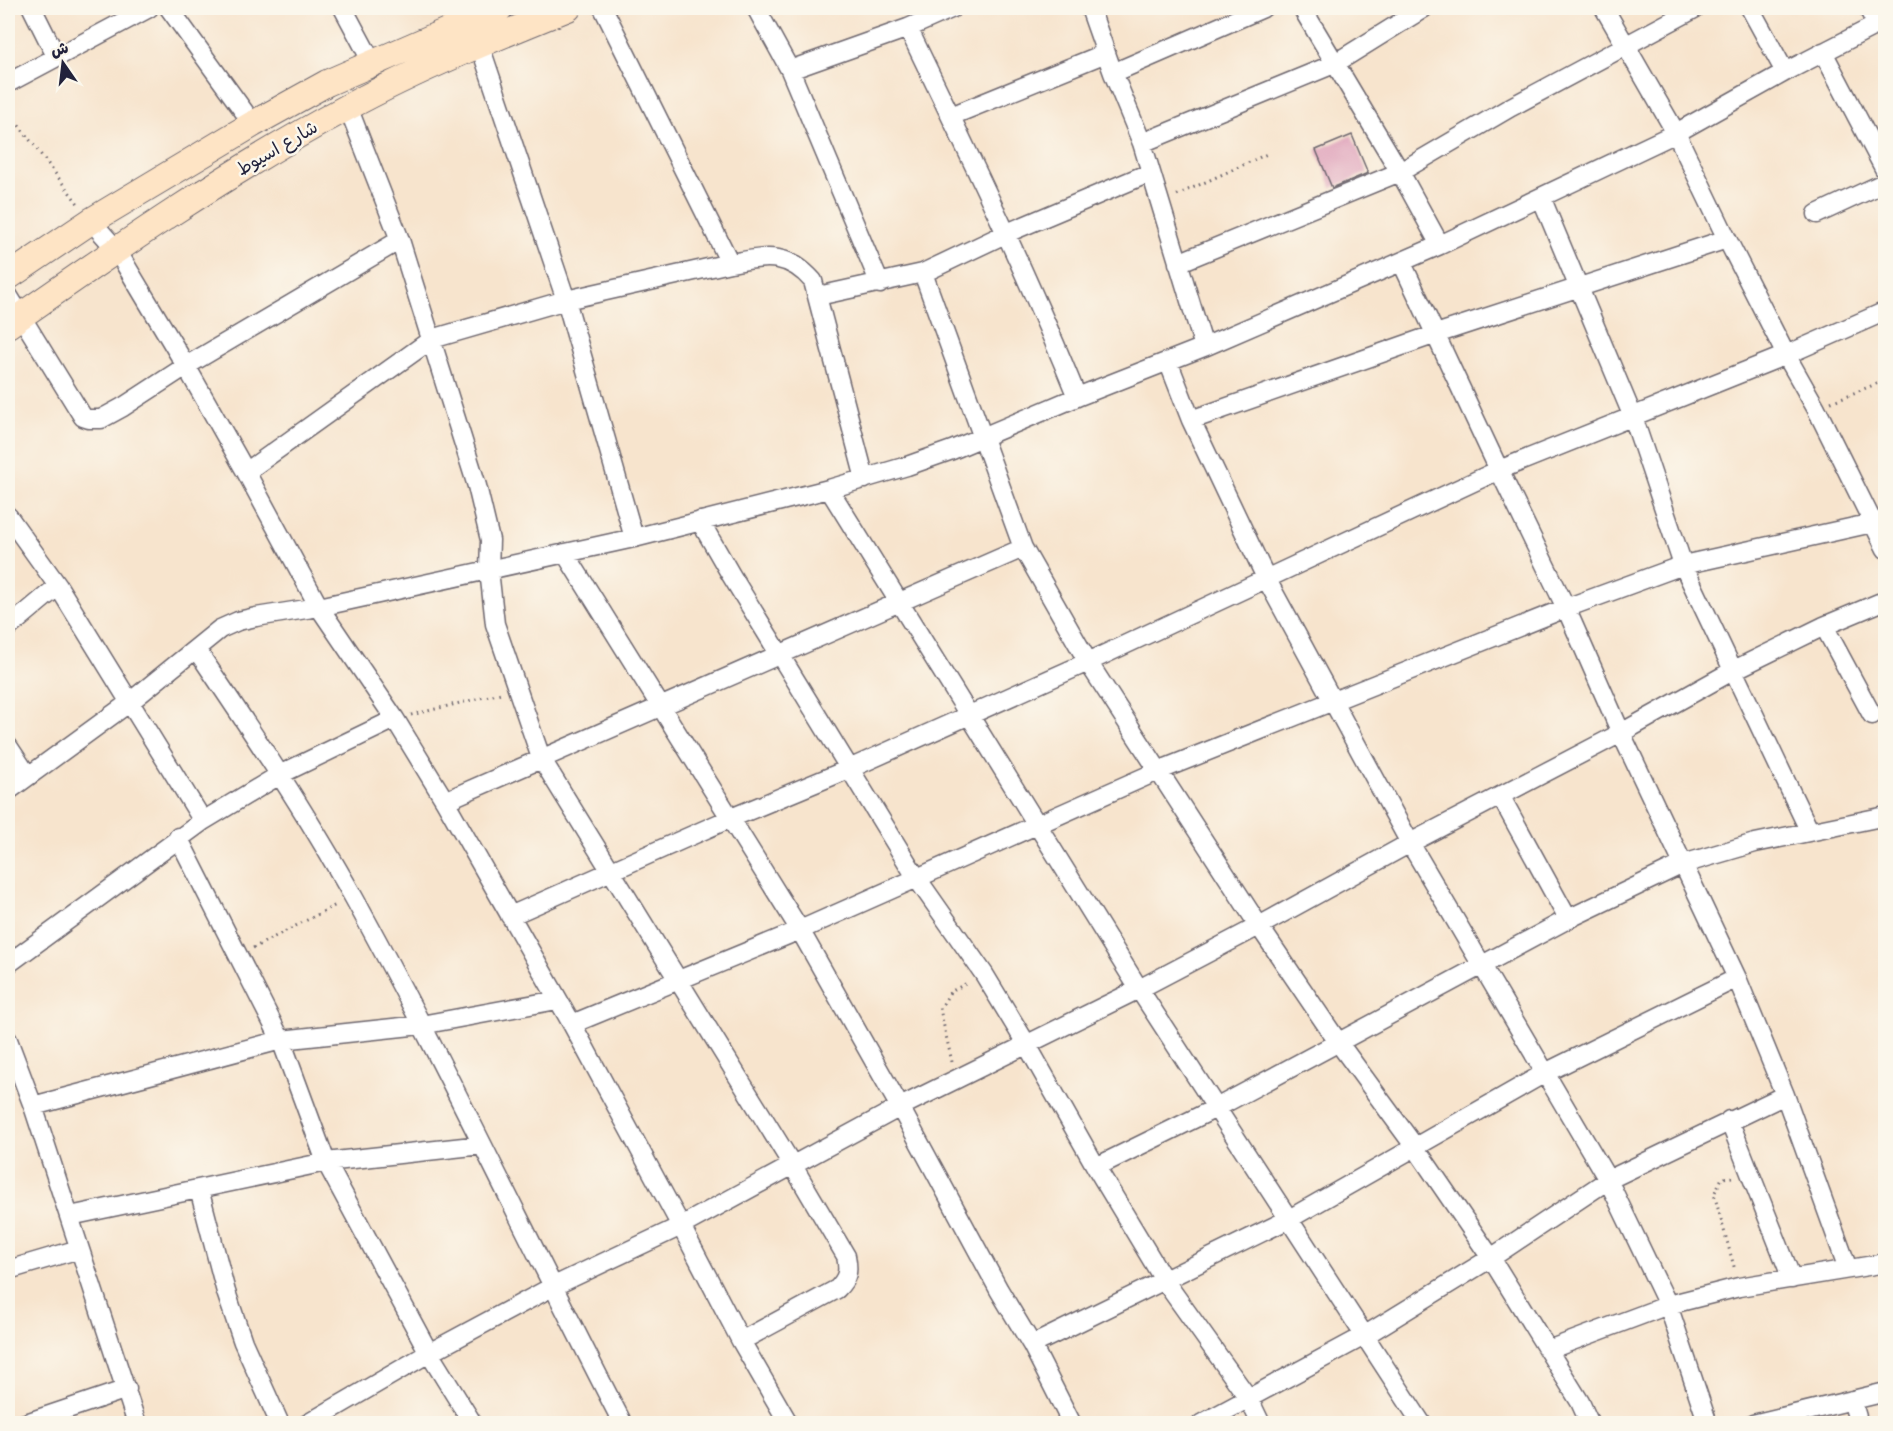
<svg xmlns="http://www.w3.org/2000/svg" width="1893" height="1431" viewBox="0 0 1893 1431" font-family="'Balsamiq Sans','Playpen Sans Arabic',sans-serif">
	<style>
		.building { fill: #d88dae }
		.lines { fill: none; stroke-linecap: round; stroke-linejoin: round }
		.street-casing { stroke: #6d666e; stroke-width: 21 }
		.secondary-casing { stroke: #6d666e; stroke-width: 28 }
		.path { stroke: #6d666e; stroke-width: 3; stroke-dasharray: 1.5 4.5; stroke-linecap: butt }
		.street { stroke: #fff; stroke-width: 18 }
		.secondary { stroke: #fee4c5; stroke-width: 26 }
		.labels { text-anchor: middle; stroke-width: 5; stroke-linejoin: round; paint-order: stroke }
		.street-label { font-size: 18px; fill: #22223b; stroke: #fbf7ec }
	</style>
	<rect width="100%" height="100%" fill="#fbf7ec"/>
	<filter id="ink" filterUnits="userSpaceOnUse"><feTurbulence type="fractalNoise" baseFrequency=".0167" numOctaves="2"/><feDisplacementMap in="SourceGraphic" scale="12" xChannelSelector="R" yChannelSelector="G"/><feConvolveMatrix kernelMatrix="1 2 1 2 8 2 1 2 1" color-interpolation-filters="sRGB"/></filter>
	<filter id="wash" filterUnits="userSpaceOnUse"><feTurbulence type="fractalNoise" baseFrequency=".008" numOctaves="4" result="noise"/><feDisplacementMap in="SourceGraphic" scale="24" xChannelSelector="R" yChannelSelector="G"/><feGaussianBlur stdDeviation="1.35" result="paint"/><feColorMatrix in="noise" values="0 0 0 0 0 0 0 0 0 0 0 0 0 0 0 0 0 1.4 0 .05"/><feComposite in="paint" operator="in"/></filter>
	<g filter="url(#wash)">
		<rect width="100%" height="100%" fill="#f7e4cd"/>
		<g id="blocks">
			<path class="building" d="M 1352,135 L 1368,173 L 1332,188 L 1316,150 Z"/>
		</g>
	</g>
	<g filter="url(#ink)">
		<use href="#blocks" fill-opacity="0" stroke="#6d666e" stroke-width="1.5"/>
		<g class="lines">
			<g class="street-casing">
				<path id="street" d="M 32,8 L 56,56
					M 169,8 L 253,124
					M 343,8 L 373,64
					M 603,8 L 730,263 C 766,257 787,251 813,281 L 865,479
					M 756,8 L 790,70 L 880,284
					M 1090,8 L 1113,73 L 1142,143 L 1204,347
					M 1302,8 L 1400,172 L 1440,245
					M 1604,8 L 1676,133 L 1727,239 L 1786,355 L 1816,408 L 1886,549
					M 1750,8 L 1785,72
					M 1868,8 L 1877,25
					M 908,28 C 967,150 1026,271 1077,397
					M 480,46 L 566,300 L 634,538
					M 1823,52 L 1886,172
					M 790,70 L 908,28 L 953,8
					M 1113,73 L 1263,8
					M 8,83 L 149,8
					M 348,107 L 400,240 L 477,486 L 490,540 L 489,570 L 495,624 L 541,758 L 793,1166 L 846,1256 C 849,1271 848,1278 837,1289 L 741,1341
					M 951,116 L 1106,53
					M 1142,143 L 1334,64 L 1424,8
					M 1541,197 L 1633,417 L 1683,565 L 1809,830
					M 1817,214 L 1886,182
					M 1178,263 L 1400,172 L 1511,107 L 1696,8
					M 1402,263 L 1499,470 L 1566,608 L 1621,733 L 1737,978
					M 923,273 L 1023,548 L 1088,662 L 1259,926 L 1338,1042 L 1415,1147 L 1491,1258 L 1580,1402 L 1590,1424
					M 8,295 L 83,417 L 89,419 L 101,419 L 123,407 L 186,366 L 400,240
					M 818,296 L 923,273 L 1007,233 L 1149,173
					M 1168,361 L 1191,420
					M 246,472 L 432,339 L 566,300 L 730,263
					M 829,489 L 1139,989 L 1422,1424
					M 8,516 L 58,586 L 203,821
					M 700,521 L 731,575 L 916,877 L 984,974 L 1027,1045 L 1096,1167 L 1164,1280 L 1249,1399 L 1261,1424
					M 565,553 L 800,930 L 900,1107 L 999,1290 L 1032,1345 L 1072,1424
					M 1824,626 L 1872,715
					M 8,628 L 58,586
					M 196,649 C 251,730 306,812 354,898 C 449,1070 532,1249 623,1424
					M 8,746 L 28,776
					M 8,791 L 130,702 L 220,629 L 238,621 L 256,617 L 319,607 L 246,472 L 186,366 L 116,249 L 91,221
					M 1501,797 L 1568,919
					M 445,801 L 1023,548
					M 178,837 L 281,1040 L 326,1162 L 429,1353 L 473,1424
					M 510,916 L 731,818 L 849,769 L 1088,662 L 1499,470 L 1786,355 L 1886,311
					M 8,964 L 203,821 L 281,774 L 395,719
					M 572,1024 L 800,930 L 1158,771 L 1566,608 L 1683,565 L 1886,520
					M 8,1040 L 33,1106 L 137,1424
					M 33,1106 L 281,1040 L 421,1025 L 557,1000
					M 1729,1120 L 1792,1279
					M 1096,1167 L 1216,1108 L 1568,919 L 1683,864 L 1755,843 L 1886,816
					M 199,1189 L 226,1292 L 243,1342 L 280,1424
					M 70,1216 L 326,1162 L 482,1145
					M 8,1270 L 79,1249
					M 1032,1345 L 1289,1219 L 1545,1073 L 1737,978 L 1785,1095 L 1848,1269
					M 1548,1350 L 1668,1305 L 1739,1287 L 1886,1263
					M 1852,1400 L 1859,1424
					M 23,1424 L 127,1389
					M 307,1424 L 429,1353 L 552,1287 L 681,1226 L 900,1107 L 1139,989 L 1259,926 L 1410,843 L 1621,733 L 1734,670 L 1824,626 L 1886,600
					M 789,1424 L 741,1341 L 681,1226 L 572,1024 L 445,801 L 395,719 L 319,607 L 634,538 L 829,489 L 907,466 L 952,450 L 1077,397 L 1204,347 L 1440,245 L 1676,133 L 1785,72 L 1886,20
					M 1201,1424 L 1364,1336 L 1491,1258 L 1608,1180 L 1785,1095
					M 1708,1424 L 1668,1305 L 1608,1180 L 1410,843 L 1267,580 L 1191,420 L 1436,334 L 1727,239
					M 1753,1424 L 1886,1392"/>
			</g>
			<g class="secondary-casing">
				<path id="secondary" d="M 8,277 L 91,221 L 253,124 L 327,83 L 500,8
					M 8,325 C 118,248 229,171 348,107 C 418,69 494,38 568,8"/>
			</g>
			<path class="path" d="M 8,111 L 79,205
				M 1177,195 L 1267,154
				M 1831,402 L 1886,380
				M 411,715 L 501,693
				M 253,948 L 338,904
				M 952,1062 L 940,1009 L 950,992 L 969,982
				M 1732,1177 L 1722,1178 L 1714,1194 L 1735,1270"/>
			<use href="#street" class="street"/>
			<use href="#secondary" class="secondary"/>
		</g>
	</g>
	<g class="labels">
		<g class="street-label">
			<text transform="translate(277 148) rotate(-30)" y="6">شارع اسيوط</text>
		</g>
	</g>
	<rect width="1893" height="1431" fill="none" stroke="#fbf7ec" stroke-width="30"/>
	<g transform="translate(63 63) rotate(346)" stroke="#fbf7ec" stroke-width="4.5" paint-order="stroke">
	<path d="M0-4.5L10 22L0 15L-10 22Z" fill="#22223b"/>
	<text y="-9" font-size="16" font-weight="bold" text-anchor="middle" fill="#22223b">ش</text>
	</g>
</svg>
